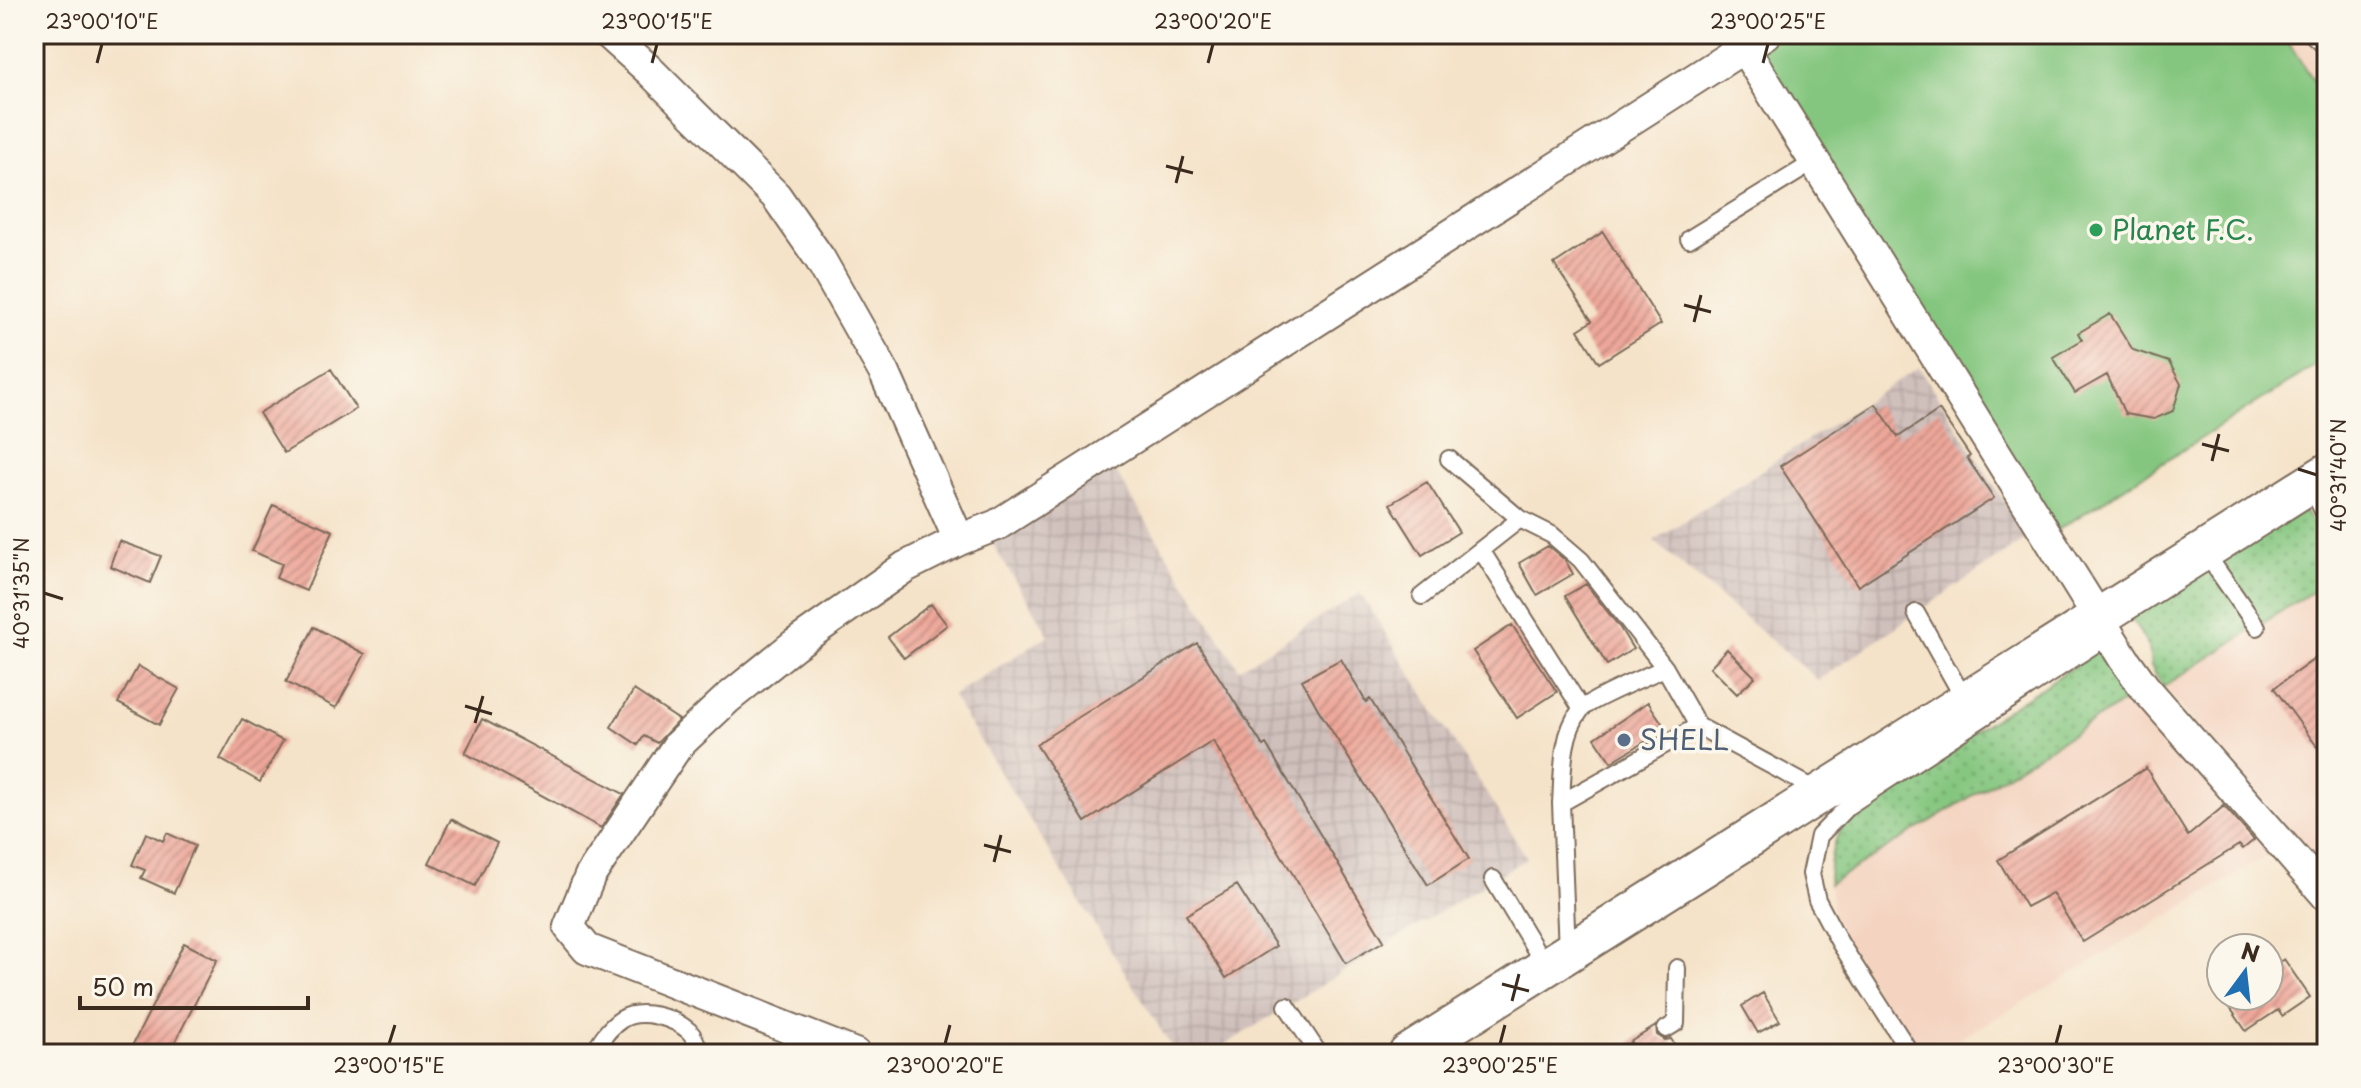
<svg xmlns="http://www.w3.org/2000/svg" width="2361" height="1088" viewBox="0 0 2361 1088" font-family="'Playpen Sans',sans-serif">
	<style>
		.built { fill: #f4d3c0 }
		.industrial { fill: url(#industrial-grid) }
		.grass { fill: url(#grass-dots); stroke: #60784e; stroke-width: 2 }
		.pitch { fill: #84c67f; stroke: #60784e; stroke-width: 2 }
		.building { fill: url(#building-hatch) }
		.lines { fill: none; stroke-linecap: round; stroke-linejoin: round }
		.service-casing { stroke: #7c6b5a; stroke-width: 20 }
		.minor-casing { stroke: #7c6b5a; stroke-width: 34 }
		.tertiary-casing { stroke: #7c6b5a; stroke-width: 42 }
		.service { stroke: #fff; stroke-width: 16 }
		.minor { stroke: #fff; stroke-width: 30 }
		.tertiary { stroke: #fff; stroke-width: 38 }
		.ticks { fill: none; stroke: #3b2a1e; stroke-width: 3 }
		.leisure-dot { fill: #2e9e5b; stroke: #fbf7ec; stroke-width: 3 }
		.service-dot { fill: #5c6f8a; stroke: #fbf7ec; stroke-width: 3 }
		.labels { text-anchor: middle; stroke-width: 7; stroke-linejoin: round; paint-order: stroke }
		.leisure-label { font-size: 28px; fill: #27864d; stroke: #fbf7ec; text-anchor: start }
		.service-label { font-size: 28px; fill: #4e5e75; stroke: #fbf7ec; text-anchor: start }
		.neatline { fill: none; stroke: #3b2a1e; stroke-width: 3 }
		.ticks-label { font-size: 20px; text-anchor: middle; fill: #3b2a1e }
	</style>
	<defs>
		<pattern id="industrial-grid" width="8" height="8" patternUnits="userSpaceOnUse" patternTransform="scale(2)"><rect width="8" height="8" fill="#d0c0bc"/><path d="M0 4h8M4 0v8" fill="none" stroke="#b4a5a1"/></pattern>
		<pattern id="grass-dots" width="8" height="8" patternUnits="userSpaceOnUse" patternTransform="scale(2)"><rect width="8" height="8" fill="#84c67f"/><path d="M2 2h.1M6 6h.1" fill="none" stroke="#6da167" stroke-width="1.8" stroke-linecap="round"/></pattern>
		<pattern id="building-hatch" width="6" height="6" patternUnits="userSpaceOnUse" patternTransform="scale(2)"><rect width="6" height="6" fill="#eda79a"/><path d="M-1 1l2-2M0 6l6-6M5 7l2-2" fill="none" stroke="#c1887d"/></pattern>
	</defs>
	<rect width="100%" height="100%" fill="#fbf7ec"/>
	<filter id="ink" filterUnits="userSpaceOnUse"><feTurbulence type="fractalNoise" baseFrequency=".0125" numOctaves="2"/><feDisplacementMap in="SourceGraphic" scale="16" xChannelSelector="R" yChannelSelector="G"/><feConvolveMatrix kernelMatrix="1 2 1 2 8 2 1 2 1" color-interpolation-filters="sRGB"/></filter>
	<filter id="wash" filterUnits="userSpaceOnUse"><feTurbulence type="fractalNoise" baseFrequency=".006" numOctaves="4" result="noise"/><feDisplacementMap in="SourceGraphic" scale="32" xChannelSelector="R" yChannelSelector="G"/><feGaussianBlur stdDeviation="1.8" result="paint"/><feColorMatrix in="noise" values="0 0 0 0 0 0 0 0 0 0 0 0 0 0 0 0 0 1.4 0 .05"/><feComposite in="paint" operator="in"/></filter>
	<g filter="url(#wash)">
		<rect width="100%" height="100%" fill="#f5e3c9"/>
		<path class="built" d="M 2283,34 L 2327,34 L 2327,103 Z
			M 2327,582 L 2327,872 L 2163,687 Z
			M 2143,690 L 2282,847 L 2078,970 L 1934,1054 L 1912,1054 L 1833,917 L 1829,884 Z"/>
		<path class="industrial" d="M 1919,367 L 2027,538 L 1818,680 L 1654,541 Z
			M 1111,465 L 1239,669 L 1360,593 L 1527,858 L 1210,1054 L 1176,1054 L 952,696 L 1049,635 L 990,540 Z"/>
		<path class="grass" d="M 2303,510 L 2327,542 L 2327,582 L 2163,687 L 2151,666 L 2149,648 L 2131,617 Z
			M 2101,649 L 2143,690 L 1829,884 C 1830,843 1836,829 1867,801 Z"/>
		<path class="pitch" d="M 1781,34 L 2283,34 L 2327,103 L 2327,358 L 2053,533 L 1755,50 Z"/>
		<g id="blocks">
			<path class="building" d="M 1603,232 L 1661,324 L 1599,363 L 1578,330 L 1592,321 L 1554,264 Z
				M 2110,314 L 2133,350 L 2169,362 L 2181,384 L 2173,411 L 2154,419 L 2125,414 L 2107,375 L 2075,393 L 2053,357 L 2082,340 L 2078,333 Z
				M 331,369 L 356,409 L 284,453 L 259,413 Z
				M 1876,404 L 1898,437 L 1939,410 L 1970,456 L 1967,458 L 1994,498 L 1858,586 L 1780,466 Z
				M 1427,482 L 1459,532 L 1422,555 L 1390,504 Z
				M 273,505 L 333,531 L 306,591 L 276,578 L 282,564 L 252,551 Z
				M 119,541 L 161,556 L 150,583 L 110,566 Z
				M 1548,546 L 1565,560 L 1573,574 L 1537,595 L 1519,563 Z
				M 1586,584 L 1620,628 L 1633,649 L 1607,665 L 1565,596 Z
				M 931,604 L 947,625 L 904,658 L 888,637 Z
				M 1512,625 L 1557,692 L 1517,718 L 1473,651 Z
				M 314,627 L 365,654 L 336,708 L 286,682 Z
				M 1197,643 L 1263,746 L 1266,744 L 1384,941 L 1346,963 L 1213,741 L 1085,822 L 1036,744 Z
				M 1727,649 L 1755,677 L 1737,694 L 1710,667 Z
				M 2327,650 L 2327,760 L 2274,688 Z
				M 1341,659 L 1366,702 L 1370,699 L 1469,859 L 1428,885 L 1318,709 L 1302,680 Z
				M 138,666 L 179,689 L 159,725 L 118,703 Z
				M 634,690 L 679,720 L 657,743 L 644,736 L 638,745 L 611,727 Z
				M 1648,702 L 1666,729 L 1611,762 L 1595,738 Z
				M 242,719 L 283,741 L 260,782 L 220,759 Z
				M 482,719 L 624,794 L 601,828 L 465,753 Z
				M 2146,768 L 2188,836 L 2224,806 L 2254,840 L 2243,849 L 2239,845 L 2083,942 L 2052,893 L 2026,907 L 1998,860 Z
				M 451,819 L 497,843 L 475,886 L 429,863 Z
				M 146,833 L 163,841 L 167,833 L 195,846 L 174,893 L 141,878 L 145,870 L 132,865 Z
				M 1237,885 L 1276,946 L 1226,978 L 1186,915 Z
				M 184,943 L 217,960 L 169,1054 L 128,1054 Z
				M 2284,959 L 2310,997 L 2282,1016 L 2278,1010 L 2246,1031 L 2222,996 L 2269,996 L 2269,968 Z
				M 1763,993 L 1780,1021 L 1758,1033 L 1742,1006 Z
				M 1656,1026 L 1657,1035 L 1665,1040 L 1671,1039 L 1681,1054 L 1638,1054 L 1635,1046 L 1630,1042 Z"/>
		</g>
	</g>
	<g filter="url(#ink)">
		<use href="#blocks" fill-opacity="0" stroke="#7c6b5a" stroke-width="2"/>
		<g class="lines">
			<g class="service-casing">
				<path id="service" d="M 2312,34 L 2327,48
					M 1689,239 L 1814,162
					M 1449,459 L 1520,519 L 1552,535 L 1581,560 L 1665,668 L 1698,726
					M 2310,484 L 2327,519
					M 1481,550 L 1581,708
					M 2204,551 L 2257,627
					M 1422,596 L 1520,519
					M 1916,613 L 1966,702
					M 1561,803 C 1563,774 1561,735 1580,711 C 1587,701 1649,675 1665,668
					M 1493,879 L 1546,967
					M 1567,952 L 1561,803 L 1698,726 L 1820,792
					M 1287,1006 L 1319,1054
					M 1666,1029 L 1676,1023 L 1677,968
					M 593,1054 C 600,1041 608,1028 622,1019 C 640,1008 673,1017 689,1031 C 695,1037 698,1046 700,1054
					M 1626,1054 L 1627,1053
					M 1911,1054 L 1840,943 L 1817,900 L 1811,874 L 1819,836 L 1848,806 L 2109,635"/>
			</g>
			<g class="minor-casing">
				<path id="minor" d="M 609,34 L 649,70 L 776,196 L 820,259 L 885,374 L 959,540
					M 1744,48 L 2124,659 L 2145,688 L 2327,896
					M 855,1054 L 587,949 L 569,927 L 590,876 L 678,745 L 727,699 L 794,645 L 905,567 L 959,540 L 997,525 L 1765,34"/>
			</g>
			<g class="tertiary-casing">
				<path id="tertiary" d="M 1408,1054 L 2327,473"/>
			</g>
			<use href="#service" class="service"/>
			<use href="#minor" class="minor"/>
			<use href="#tertiary" class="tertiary"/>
		</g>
	</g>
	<path class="ticks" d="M 97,63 L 102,44M 652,63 L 657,44M 1208,63 L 1213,44M 1763,63 L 1768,44M 1166,166 L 1193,173M 1176,183 L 1183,156M 1684,305 L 1711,312M 1694,322 L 1701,295M 2202,444 L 2229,451M 2212,461 L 2219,434M 2298,469 L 2317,475M 44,593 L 63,599M 465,706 L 492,714M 475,723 L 483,696M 984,845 L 1011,852M 994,862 L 1001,835M 1502,984 L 1529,991M 1512,1001 L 1519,974M 389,1044 L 395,1025M 945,1044 L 950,1025M 1500,1044 L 1505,1025M 2056,1044 L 2061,1025"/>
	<circle class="leisure-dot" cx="2096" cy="230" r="8"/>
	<circle class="service-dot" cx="1624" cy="740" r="8"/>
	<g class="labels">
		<g class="leisure-label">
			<text x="2112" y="240">Planet F.C.</text>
		</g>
		<g class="service-label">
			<text x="1640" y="750">SHELL</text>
		</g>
	</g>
	<rect width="2361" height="1088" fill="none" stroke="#fbf7ec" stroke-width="88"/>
	<g transform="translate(2245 972) rotate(15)"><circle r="38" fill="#fbf7ec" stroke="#aea59a" stroke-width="2"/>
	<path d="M0-6L14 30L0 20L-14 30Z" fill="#1f6fb2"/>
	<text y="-12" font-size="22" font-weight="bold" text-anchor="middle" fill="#3b2a1e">N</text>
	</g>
	<path d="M80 996v12h228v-12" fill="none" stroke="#3b2a1e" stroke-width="4"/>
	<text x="92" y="996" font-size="24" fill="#3b2a1e" stroke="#fbf7ec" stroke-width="6" paint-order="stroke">50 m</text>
	<rect x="44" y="44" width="2273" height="1000" class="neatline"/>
	<g class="ticks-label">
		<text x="102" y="29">23°00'10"E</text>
		<text x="657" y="29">23°00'15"E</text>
		<text x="1213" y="29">23°00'20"E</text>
		<text x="1768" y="29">23°00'25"E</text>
		<text transform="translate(2339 475) rotate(-90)" y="7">40°31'40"N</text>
		<text transform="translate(22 593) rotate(-90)" y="7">40°31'35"N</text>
		<text x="389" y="1073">23°00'15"E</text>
		<text x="945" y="1073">23°00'20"E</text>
		<text x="1500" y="1073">23°00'25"E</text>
		<text x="2056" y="1073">23°00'30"E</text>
	</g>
</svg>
